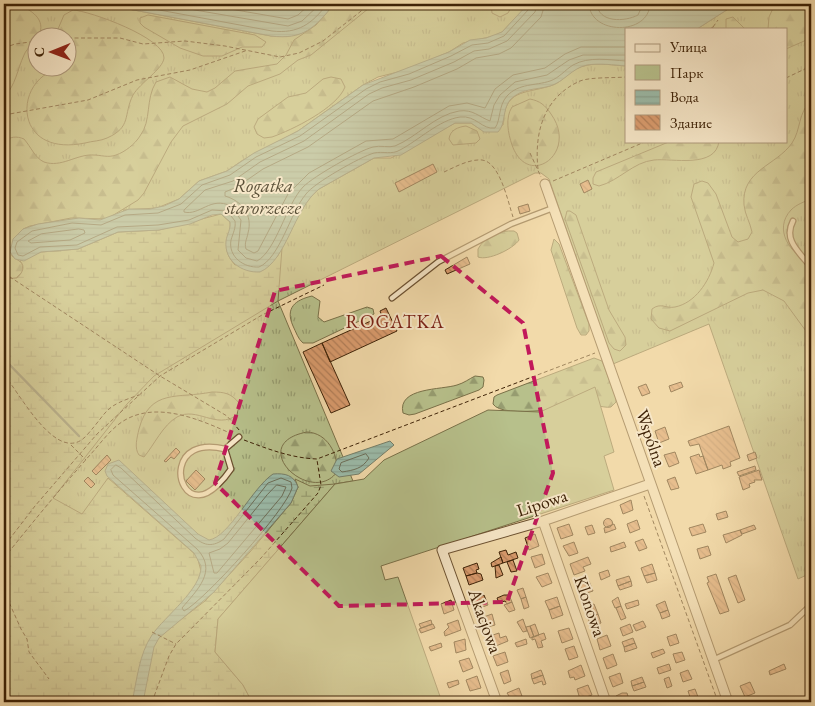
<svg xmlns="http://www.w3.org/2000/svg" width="815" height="706" viewBox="0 0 815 706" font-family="'EB Garamond',serif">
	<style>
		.grass { fill: url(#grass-tufts); stroke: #7a7149; fill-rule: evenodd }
		.forest { fill: url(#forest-firs); stroke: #7a7149 }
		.wetland { fill: url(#wetland-marsh); stroke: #7a7149 }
		.green { fill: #b7c08b; stroke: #7a7149 }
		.water { fill: url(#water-rules); stroke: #767e68 }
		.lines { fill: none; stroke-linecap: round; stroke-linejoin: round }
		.shore { stroke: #6c6e58; stroke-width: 1 }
		.stream { stroke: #767e68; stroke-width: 2.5 }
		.building { fill: url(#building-back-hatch); stroke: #3e2207 }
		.lane-casing { stroke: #6b5030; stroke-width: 7 }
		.street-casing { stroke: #6b5030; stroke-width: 11 }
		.path { stroke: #3e2207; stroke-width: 1; stroke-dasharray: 4 2.5; stroke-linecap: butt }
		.lane { stroke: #f7e7c8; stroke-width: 4.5 }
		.street { stroke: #f7e7c8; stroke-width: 9 }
		.marked { fill: none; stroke: #c2185b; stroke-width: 4; stroke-dasharray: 10 6; stroke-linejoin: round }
		.labels { text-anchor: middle; stroke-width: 4; stroke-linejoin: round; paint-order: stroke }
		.street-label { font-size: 18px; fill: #3e2207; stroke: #f7e7c8 }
		.water-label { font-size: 19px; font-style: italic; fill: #5a5038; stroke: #f7e7c8 }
		.neighbourhood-label { font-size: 19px; letter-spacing: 1px; fill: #7a1f14; stroke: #f7e7c8 }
	</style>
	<defs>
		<pattern id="grass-tufts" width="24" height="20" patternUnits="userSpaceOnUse" patternTransform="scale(1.25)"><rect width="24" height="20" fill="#b7c08b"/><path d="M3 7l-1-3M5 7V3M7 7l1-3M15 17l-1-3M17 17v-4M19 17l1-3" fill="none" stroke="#969c70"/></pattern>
		<pattern id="forest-firs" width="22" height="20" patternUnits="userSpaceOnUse" patternTransform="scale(1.25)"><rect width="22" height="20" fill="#b7c08b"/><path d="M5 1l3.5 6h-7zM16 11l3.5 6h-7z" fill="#969c70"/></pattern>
		<pattern id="wetland-marsh" width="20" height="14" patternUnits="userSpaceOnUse" patternTransform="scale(1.25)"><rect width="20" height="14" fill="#b7c08b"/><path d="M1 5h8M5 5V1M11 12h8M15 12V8" fill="none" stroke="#969c70"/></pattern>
		<pattern id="water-rules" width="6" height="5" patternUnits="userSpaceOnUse" patternTransform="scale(1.25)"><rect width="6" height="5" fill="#9bbba9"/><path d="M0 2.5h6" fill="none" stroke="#87a090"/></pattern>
		<pattern id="building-back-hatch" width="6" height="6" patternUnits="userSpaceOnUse" patternTransform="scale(1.25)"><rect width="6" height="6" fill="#da9b6d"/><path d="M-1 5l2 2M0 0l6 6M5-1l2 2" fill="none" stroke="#b27e58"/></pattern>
	</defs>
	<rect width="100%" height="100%" fill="#f2daaa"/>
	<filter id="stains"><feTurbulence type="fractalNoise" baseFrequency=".004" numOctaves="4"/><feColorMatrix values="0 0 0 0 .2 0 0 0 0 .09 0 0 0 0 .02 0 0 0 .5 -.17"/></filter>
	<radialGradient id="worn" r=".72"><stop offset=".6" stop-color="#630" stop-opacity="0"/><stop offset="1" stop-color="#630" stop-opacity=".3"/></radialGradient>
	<path class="grass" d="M 4,4 L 102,4 L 271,36 C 301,39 316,27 334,4 L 529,4 L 502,32 L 494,36 L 463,43 L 449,52 L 406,70 L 378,77 L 363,85 L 298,131 L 243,160 L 227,171 L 199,181 L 179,199 L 157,208 L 123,210 L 282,248 C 291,226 301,204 319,189 L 374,158 L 391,158 L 455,123 L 471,123 L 480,129 L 503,125 C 504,89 524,94 550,86 C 561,83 567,74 576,69 C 591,61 610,65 626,66 L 626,141 L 786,141 L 786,29 L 697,29 L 736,4 L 811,4 L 811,573 L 798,579 L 709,324 L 613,364 L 549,179 L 541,173 L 535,173 L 278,301 L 353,481 L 334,484 L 215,652 L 252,702 L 4,702 ZM 38,38 L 68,38 L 68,68 L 38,68 Z
		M 312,296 L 320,301 L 318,317 L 324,322 L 367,307 L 373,309 L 374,314 L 313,343 L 303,343 C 298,339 296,332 293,326 C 285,308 295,300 312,296 Z"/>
	<path class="forest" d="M 15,4 C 28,8 45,17 40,33 C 37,42 27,47 24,55 C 17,70 16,85 4,97 L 4,7 Z
		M 334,4 L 374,4 L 311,55 L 298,60 L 280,74 L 248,86 L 227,104 L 183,126 L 171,142 L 144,193 L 138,200 L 107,219 L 71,218 L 30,226 L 23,229 L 10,248 L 12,256 L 22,263 L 23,271 L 16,278 L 4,279 L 4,143 C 9,136 17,136 24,139 C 31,147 35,158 44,162 C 61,168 77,154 93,155 C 101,155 108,158 116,155 C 125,152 135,144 140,136 C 152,120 145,100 156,82 L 170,77 L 192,89 L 207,92 L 215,88 L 235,71 L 277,64 L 286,55 L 294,40 L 316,25 Z
		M 491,4 L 513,4 L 508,13 L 500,17 L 492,13 Z
		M 775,4 L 811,4 L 811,38 L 786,49 L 786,29 L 768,29 L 769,17 Z
		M 73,10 C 90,11 165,38 164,58 C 163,69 140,83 133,95 C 123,115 132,127 107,138 C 101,141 92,141 85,143 C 7,159 14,68 68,68 L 70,52 L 68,38 L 64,37 L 58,29 L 64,15 Z
		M 148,15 L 255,35 L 266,42 L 262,47 L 242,47 L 222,56 L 203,56 L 180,48 L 144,27 L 140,23 L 140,18 Z
		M 733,17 L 745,29 L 726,29 L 726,19 Z
		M 331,77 L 341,79 L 345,87 C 337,108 292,130 272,137 L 264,138 L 257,134 L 254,127 L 258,119 L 288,97 L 306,93 L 323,79 Z
		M 530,99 C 540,101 545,105 551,114 C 579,153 528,190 512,145 C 508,133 505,118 512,107 Z
		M 811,101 L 811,199 C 804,202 797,204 791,210 C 773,229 790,255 811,262 L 811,338 L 784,301 L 763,290 L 748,293 L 670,331 L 659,328 L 651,319 L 652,309 C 661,302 666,309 675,307 C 695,303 709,282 714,263 L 691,197 L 694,184 L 702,181 L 708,183 L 716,194 L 732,237 L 738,242 L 748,239 L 752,232 C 750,222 745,215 744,205 C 741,170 776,166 792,143 C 801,130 798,112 811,101 Z
		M 466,126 L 477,131 L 480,139 L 476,143 L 453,145 L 449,139 C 450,130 458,127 466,126 Z
		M 671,141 L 719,141 C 716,169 672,158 654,160 C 633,162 619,181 599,186 L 593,184 L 593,178 L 596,172 Z
		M 567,211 L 570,211 L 576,215 L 609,310 L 625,337 L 626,345 L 620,351 L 614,349 L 609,343 L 565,219 Z
		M 514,231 L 517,233 L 519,240 C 513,249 488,261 478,257 L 478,249 C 485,236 499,230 514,231 Z
		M 554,239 L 559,244 L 589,324 L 589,331 L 586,335 L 581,335 L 577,328 L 551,250 Z
		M 594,358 L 602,361 L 604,366 L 616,398 L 616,402 L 611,407 C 606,408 602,406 596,406 C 577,405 503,420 493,404 L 494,397 L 497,395 Z
		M 475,376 L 483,377 L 484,380 L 483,387 L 479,390 L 415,414 L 409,415 L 403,413 C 397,387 442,390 457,385 C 464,383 469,379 475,376 Z
		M 212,392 C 224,392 231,393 239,403 L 237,415 C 216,430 197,406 177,417 C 163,425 154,445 144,457 L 139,455 C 134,448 137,438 139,429 C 150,388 178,399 212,392 Z
		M 307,432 C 327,433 338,453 337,472 C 311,507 244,444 307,432 Z"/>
	<path class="wetland" d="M 221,214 L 230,222 C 232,240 219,247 235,265 L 277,257 L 282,248 L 278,301 L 154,376 L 127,404 L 53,498 L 82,514 L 108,478 L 197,556 L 201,571 L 198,581 L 163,633 L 205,601 L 250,552 L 291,503 L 298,487 L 295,479 L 310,486 L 335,484 L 218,619 L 215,652 L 243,685 L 252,702 L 4,702 L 4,279 L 17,278 C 22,273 26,267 20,261 L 41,252 L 78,249 L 118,232 L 159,230 Z"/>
	<path class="green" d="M 595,387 L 614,452 L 604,456 L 614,490 L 381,566 L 385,580 L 398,577 L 442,702 L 252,702 L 243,685 L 215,652 L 218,619 L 335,484 L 364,479 L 384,460 L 488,410 L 540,412 Z"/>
	<path class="water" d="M 102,4 L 334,4 C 315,28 303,40 271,36 Z
		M 528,4 L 601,4 L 622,9 L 635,4 L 736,4 L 697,29 L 626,29 L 626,66 C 614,65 600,63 587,65 C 572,68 564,82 550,86 C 536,90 521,88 510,100 C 502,110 506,124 498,132 L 484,132 L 471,123 L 455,123 L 401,155 L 374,158 L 319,189 C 293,210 287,260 260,272 C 242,273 224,261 226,241 C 227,234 231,229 230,222 L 221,214 L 212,215 L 190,224 L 159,230 L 118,232 L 78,249 L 41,252 L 24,261 L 15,259 L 10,252 L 13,239 L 23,229 L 38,224 L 79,218 L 100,220 L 129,209 L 150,209 L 164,206 L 179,199 L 199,181 L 227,171 L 254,153 L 298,131 L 363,85 L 449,52 L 470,40 L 486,38 L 502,32 Z
		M 390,441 L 394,445 L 359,474 L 339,477 L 331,471 L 337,459 Z
		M 119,460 L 198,534 L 209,540 C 229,537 252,488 273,474 C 285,473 294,475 298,487 L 291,503 L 214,592 L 159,638 L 154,647 L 143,702 L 132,702 C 137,680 139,654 152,635 C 165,616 202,589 201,566 L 194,553 L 107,476 L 105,471 L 108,464 Z"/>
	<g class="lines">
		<path class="shore" d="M 127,4 L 272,31 C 298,34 312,24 327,4
			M 160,4 L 288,26 L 302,21 L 320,4
			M 201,4 L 288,19 L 298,15 L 310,4
			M 531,4 L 529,9 L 504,36 L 488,43 L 472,45 L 451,56 L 409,74 L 380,82 L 366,89 L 300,136 L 256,157 L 230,175 L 202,185 L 181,204 L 158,213 L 125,215 L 101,225 L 72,223 L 32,231 L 17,242 L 15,248 L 18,255 L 23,256 L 40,247 L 77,245 L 117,227 L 158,225 L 189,220 L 212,210 L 227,211 L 235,221 C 236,228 233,233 231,240 C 228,257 244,268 259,267 C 280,258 290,213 306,194 C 314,183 360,157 374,153 C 383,151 392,155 400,150 C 419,140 439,120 460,117 C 476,115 482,130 495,128 C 501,120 498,106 507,96 C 519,83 535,86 550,81 C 559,78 565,70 573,65 C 589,56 609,60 626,61
			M 537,4 L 535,12 L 507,41 L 489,49 L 474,51 L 454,62 L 411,80 L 382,88 L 369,94 L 304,141 L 260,162 L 233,181 L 205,190 L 184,210 L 184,212 C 200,216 210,196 231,206 L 241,220 L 238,250 L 246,258 L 257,261 C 276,251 286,205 303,187 C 314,176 358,151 373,147 C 380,145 389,148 395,146 C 417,137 435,115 459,111 C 473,109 479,117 490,121 L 494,105 L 500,95 L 515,82 L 547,75 L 569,60 L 583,55 L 626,55
			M 545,4 L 541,17 L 511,48 L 499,54 L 476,58 L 457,69 L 414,87 L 373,101 L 308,147 L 263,169 L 237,187 L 225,192 L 225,196 C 242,201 253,215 248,233 C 247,239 244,243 246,249 L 254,253 L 258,251 L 288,194 L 309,173 L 366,141 L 393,139 L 449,106 L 467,103 L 485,108 L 495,89 L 513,75 L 545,68 L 565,54 L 581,47 L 626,47
			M 589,4 C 590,35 649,36 650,4
			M 597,4 C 598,23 625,22 638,15 L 643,4
			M 79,229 L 84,230 L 85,233 L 70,240 L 31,243 L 28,241 L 41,234 Z
			M 366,454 L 369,458 C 362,469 354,470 342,472 L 339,469 L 341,463 Z
			M 116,465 L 121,468 L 195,538 C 205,546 213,547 224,539 L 268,483 L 281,478 L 291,482 L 292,488 C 287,509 204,601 184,611 L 182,608 C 197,590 218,571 197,549 L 113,475 L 111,470 Z
			M 277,485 L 286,487 L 282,496 L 217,573 L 214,573 L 209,553 L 220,549 L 228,543 L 267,495 Z"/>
		<path class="stream" d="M 4,359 L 79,436"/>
	</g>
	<path class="building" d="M 433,164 L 437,172 L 399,192 L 395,183 Z
		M 588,180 L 592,189 L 584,193 L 580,184 Z
		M 528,204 L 530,211 L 520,214 L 518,207 Z
		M 467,257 L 470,264 L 447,274 L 445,270 Z
		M 386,308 L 397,331 L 330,362 L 322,343 L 382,316 L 380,311 Z
		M 322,343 L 350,405 L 331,413 L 303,352 Z
		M 681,382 L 683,387 L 671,392 L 669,386 Z
		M 646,384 L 650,393 L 642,396 L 638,387 Z
		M 729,426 L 740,458 L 730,462 L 731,466 L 723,469 L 722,465 L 708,470 L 699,444 L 690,446 L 688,441 Z
		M 665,427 L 669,439 L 659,443 L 655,431 Z
		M 176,448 L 180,452 L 174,459 L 171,457 L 166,462 L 164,461 Z
		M 675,452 L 679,463 L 669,467 L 664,455 Z
		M 755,452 L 757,458 L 749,461 L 747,455 Z
		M 699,454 L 700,457 L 703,456 L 708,470 L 696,474 L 690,457 Z
		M 107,455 L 111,460 L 96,475 L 92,471 Z
		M 755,466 L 756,470 L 739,476 L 737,472 Z
		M 196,470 L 205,479 L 195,490 L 186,481 Z
		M 759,470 L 762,480 L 754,480 L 755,482 L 749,484 L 750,487 L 743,490 L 739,477 Z
		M 88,477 L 95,484 L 91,488 L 84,481 Z
		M 675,477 L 679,488 L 671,490 L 667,480 Z
		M 631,500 L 633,510 L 623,514 L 620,505 Z
		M 726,511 L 728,517 L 718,520 L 716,514 Z
		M603.5 523a4.5 4.5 0 1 1 9 0a4.5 4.5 0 1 1-9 0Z
		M 637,520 L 640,529 L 630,533 L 627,524 Z
		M 569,524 L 573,535 L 561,539 L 557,528 Z
		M 614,524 L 616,529 L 605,533 L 604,528 Z
		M 703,524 L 706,532 L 692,536 L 689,528 Z
		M 592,525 L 595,533 L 588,535 L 585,527 Z
		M 754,525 L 756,529 L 742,534 L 740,530 Z
		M 740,530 L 742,535 L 726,543 L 723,535 Z
		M 535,534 L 539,546 L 529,550 L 525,538 Z
		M 643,539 L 647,548 L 639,551 L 635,542 Z
		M 574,542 L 578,553 L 569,556 L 563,546 Z
		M 624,542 L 626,547 L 611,552 L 610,547 Z
		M 708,546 L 711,555 L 700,559 L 697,549 Z
		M 506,550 L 508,555 L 516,552 L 518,558 L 503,563 L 499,552 Z
		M 542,554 L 545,564 L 535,568 L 531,557 Z
		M 501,557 L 503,563 L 492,567 L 491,563 Z
		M 588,557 L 591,564 L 583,567 L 585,571 L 574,575 L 570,564 Z
		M 513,560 L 517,571 L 511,572 L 507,562 Z
		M 477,563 L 479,569 L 476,570 L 477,573 L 466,576 L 463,568 Z
		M 652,564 L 655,573 L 644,576 L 641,568 Z
		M 499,565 L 503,575 L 496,578 L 495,566 Z
		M 608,570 L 610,576 L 601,580 L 599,573 Z
		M 477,573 L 481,574 L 483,580 L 469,585 L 466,576 Z
		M 548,573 L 552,583 L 542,587 L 536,577 Z
		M 655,573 L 657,580 L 647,583 L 644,576 Z
		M 716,574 L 729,611 L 720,614 L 707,583 L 709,582 L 707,577 Z
		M 736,575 L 745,600 L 738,603 L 728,578 Z
		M 629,576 L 631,581 L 618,586 L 616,580 Z
		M 589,581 L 593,591 L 581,595 L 578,585 Z
		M 631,581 L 632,586 L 620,590 L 618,586 Z
		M 523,588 L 526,597 L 521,599 L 517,590 Z
		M 484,595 L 488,605 L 477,609 L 473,599 Z
		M 504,595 L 509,595 L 512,602 L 507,604 L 505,601 L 499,603 L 497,598 Z
		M 526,597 L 529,607 L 524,609 L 521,599 Z
		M 557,597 L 560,606 L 549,610 L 545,601 Z
		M 618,597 L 621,606 L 615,608 L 612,601 Z
		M 451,600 L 454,610 L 444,614 L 441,604 Z
		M 638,600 L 639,605 L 627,609 L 625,604 Z
		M 665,601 L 668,610 L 660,613 L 656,605 Z
		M 512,602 L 515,610 L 509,612 L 504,605 Z
		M 594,604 L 598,614 L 588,618 L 584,608 Z
		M 560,606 L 563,615 L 552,619 L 549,610 Z
		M 621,606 L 626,618 L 621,620 L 616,608 Z
		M 668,610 L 670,616 L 662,619 L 660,613 Z
		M 492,614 L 495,625 L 484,628 L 481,618 Z
		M 598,614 L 601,623 L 591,627 L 588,618 Z
		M 523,619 L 527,631 L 523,632 L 517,622 Z
		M 431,620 L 432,624 L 421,628 L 419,624 Z
		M 458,620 L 461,630 L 445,636 L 444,632 L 449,627 L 447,624 Z
		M 643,621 L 646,627 L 636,631 L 633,625 Z
		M 433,624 L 435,628 L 421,633 L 419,629 Z
		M 535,624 L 539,635 L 534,637 L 530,626 Z
		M 630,624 L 633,632 L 623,636 L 620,628 Z
		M 530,626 L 534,637 L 530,638 L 526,627 Z
		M 569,628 L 573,639 L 562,643 L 558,631 Z
		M 499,633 L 500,638 L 506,636 L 508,641 L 491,648 L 487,637 Z
		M 544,633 L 546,639 L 541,641 L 543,647 L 538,648 L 535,639 L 532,640 L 532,637 Z
		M 676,634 L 679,643 L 670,646 L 667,637 Z
		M 607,635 L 611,646 L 600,650 L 597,639 Z
		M 633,638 L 635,643 L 624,647 L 622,642 Z
		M 465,639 L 466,650 L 456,653 L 454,642 Z
		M 526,639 L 527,644 L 517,647 L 515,643 Z
		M 441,643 L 442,647 L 431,651 L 429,647 Z
		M 635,643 L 637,648 L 625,652 L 624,647 Z
		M 574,646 L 578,657 L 569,660 L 565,649 Z
		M 663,649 L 665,653 L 653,658 L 651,653 Z
		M 505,652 L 508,662 L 497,666 L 493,656 Z
		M 682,652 L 685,660 L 676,663 L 673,654 Z
		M 613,654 L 617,665 L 607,669 L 603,658 Z
		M 469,658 L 473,668 L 463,672 L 459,661 Z
		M 669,664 L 671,670 L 659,674 L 657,668 Z
		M 784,664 L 786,669 L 770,675 L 769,671 Z
		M 581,665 L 585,676 L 575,680 L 574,677 L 570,678 L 568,671 Z
		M 508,670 L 511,681 L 504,684 L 500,673 Z
		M 541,670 L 543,675 L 532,679 L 531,674 Z
		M 688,670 L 692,679 L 683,682 L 680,673 Z
		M 620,673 L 623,683 L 613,687 L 609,677 Z
		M 543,675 L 546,684 L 543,685 L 542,681 L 534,684 L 532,679 Z
		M 477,676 L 481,688 L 470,691 L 466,680 Z
		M 642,677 L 644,682 L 632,686 L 631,681 Z
		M 669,677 L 672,686 L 667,688 L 664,679 Z
		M 458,680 L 459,684 L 449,688 L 447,683 Z
		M 644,682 L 646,687 L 634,691 L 632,686 Z
		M 750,682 L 755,693 L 745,697 L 740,686 Z
		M 588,685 L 592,695 L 580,699 L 577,689 Z
		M 519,688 L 522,696 L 511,699 L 507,693 Z
		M 695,689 L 698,697 L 691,700 L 688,691 Z
		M 622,693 L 627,693 L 630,702 L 619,702 L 616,696 Z"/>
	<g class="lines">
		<g class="lane-casing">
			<path id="lane" d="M 793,221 C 783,240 799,252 811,267
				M 392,298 L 438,262 L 511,224 L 553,208
				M 225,449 L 231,469 C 225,478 211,495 199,495 C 173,496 169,435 225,449 L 239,437
				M 713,660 L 790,625 L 811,605"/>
		</g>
		<g class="street-casing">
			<path id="street" d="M 545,184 L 728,702
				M 543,521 L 606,702
				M 497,702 L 442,550 L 543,521 L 650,484"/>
		</g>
		<path class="path" d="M 713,27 L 718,20
			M 710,29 L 713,27 L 714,29
			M 68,38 L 120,38 L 143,44 L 185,41 L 225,46 L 280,57 L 299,53 L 323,41 L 370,4
			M 4,48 L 15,44 L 38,41
			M 786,78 L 811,66
			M 4,115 L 88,100 L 137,80 L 190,70 L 248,50
			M 530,153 L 541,177
			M 538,169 C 534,132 544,97 580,81 C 590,77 614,78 626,77
			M 444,172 C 455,167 469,159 482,160 C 500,162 508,202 513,217
			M 553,181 L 647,141
			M 4,273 L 160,376 L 227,416 L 240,431
			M 4,375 C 20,393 58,468 87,435 C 110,409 103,407 139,395
			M 244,440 C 268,449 291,458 317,459 L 595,353
			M 71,445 L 86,460
			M 644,496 L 718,702
			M 5,545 L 35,506 L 97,434 L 160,376 L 262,315 L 324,285
			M 4,558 C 32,523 60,489 90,455 C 101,443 111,428 125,420 C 158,401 201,420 232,434
			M 4,591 L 21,629 L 27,639 L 29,652 L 49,679
			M 152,632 L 176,644
			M 152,702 L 169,656 L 176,644 L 261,558 L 318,493 L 321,485 L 317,460"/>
		<use href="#lane" class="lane"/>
		<use href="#street" class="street"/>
	</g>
	<path d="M0 0H815V706H0ZM 441,256 L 523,323 L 553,473 L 507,602 L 339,606 L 215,483 L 275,291 Z" fill="#f2daaa" fill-opacity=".55" fill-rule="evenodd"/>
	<path class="marked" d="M 441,256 L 523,323 L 553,473 L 507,602 L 339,606 L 215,483 L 275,291 Z"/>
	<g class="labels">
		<g class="street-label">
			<text transform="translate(651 438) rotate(71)" y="6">Wspólna</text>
			<text transform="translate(542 503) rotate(-18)" y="6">Lipowa</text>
			<text transform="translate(590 606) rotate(71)" y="6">Klonowa</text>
			<text transform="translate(485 621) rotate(70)" y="6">Akacjowa</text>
		</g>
		<g class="water-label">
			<text x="263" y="192">Rogatka<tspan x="263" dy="22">starorzecze</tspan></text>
		</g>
		<g class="neighbourhood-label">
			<text x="395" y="328">ROGATKA</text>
		</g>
	</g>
	<rect width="815" height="706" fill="none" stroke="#f2daaa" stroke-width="20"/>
	<rect x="5" y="5" width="805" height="696" fill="none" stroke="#3e2207" stroke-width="2.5"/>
	<rect x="10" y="10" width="795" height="686" fill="none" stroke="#3e2207"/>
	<rect x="625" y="28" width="162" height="115" fill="#f7e7c8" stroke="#ad987b"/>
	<rect x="635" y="44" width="25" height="8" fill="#f7e7c8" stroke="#ad987b"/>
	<text x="670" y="52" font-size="15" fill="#3e2207">Улица</text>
	<rect x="635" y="65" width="25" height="15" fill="#b7c08b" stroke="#ad987b"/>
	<text x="670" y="78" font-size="15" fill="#3e2207">Парк</text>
	<rect x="635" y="90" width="25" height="15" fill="url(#water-rules)" stroke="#ad987b"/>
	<text x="670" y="102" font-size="15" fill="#3e2207">Вода</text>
	<rect x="635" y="115" width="25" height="15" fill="url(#building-back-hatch)" stroke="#ad987b"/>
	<text x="670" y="128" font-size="15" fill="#3e2207">Здание</text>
	<g transform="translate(52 52) rotate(269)"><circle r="24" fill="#f7e7c8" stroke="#ad987b"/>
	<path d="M0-4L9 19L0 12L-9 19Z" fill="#8f2418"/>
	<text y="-8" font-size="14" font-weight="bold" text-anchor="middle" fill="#3e2207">С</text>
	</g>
	<rect width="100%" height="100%" filter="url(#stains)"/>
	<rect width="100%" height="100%" fill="url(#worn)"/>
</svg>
